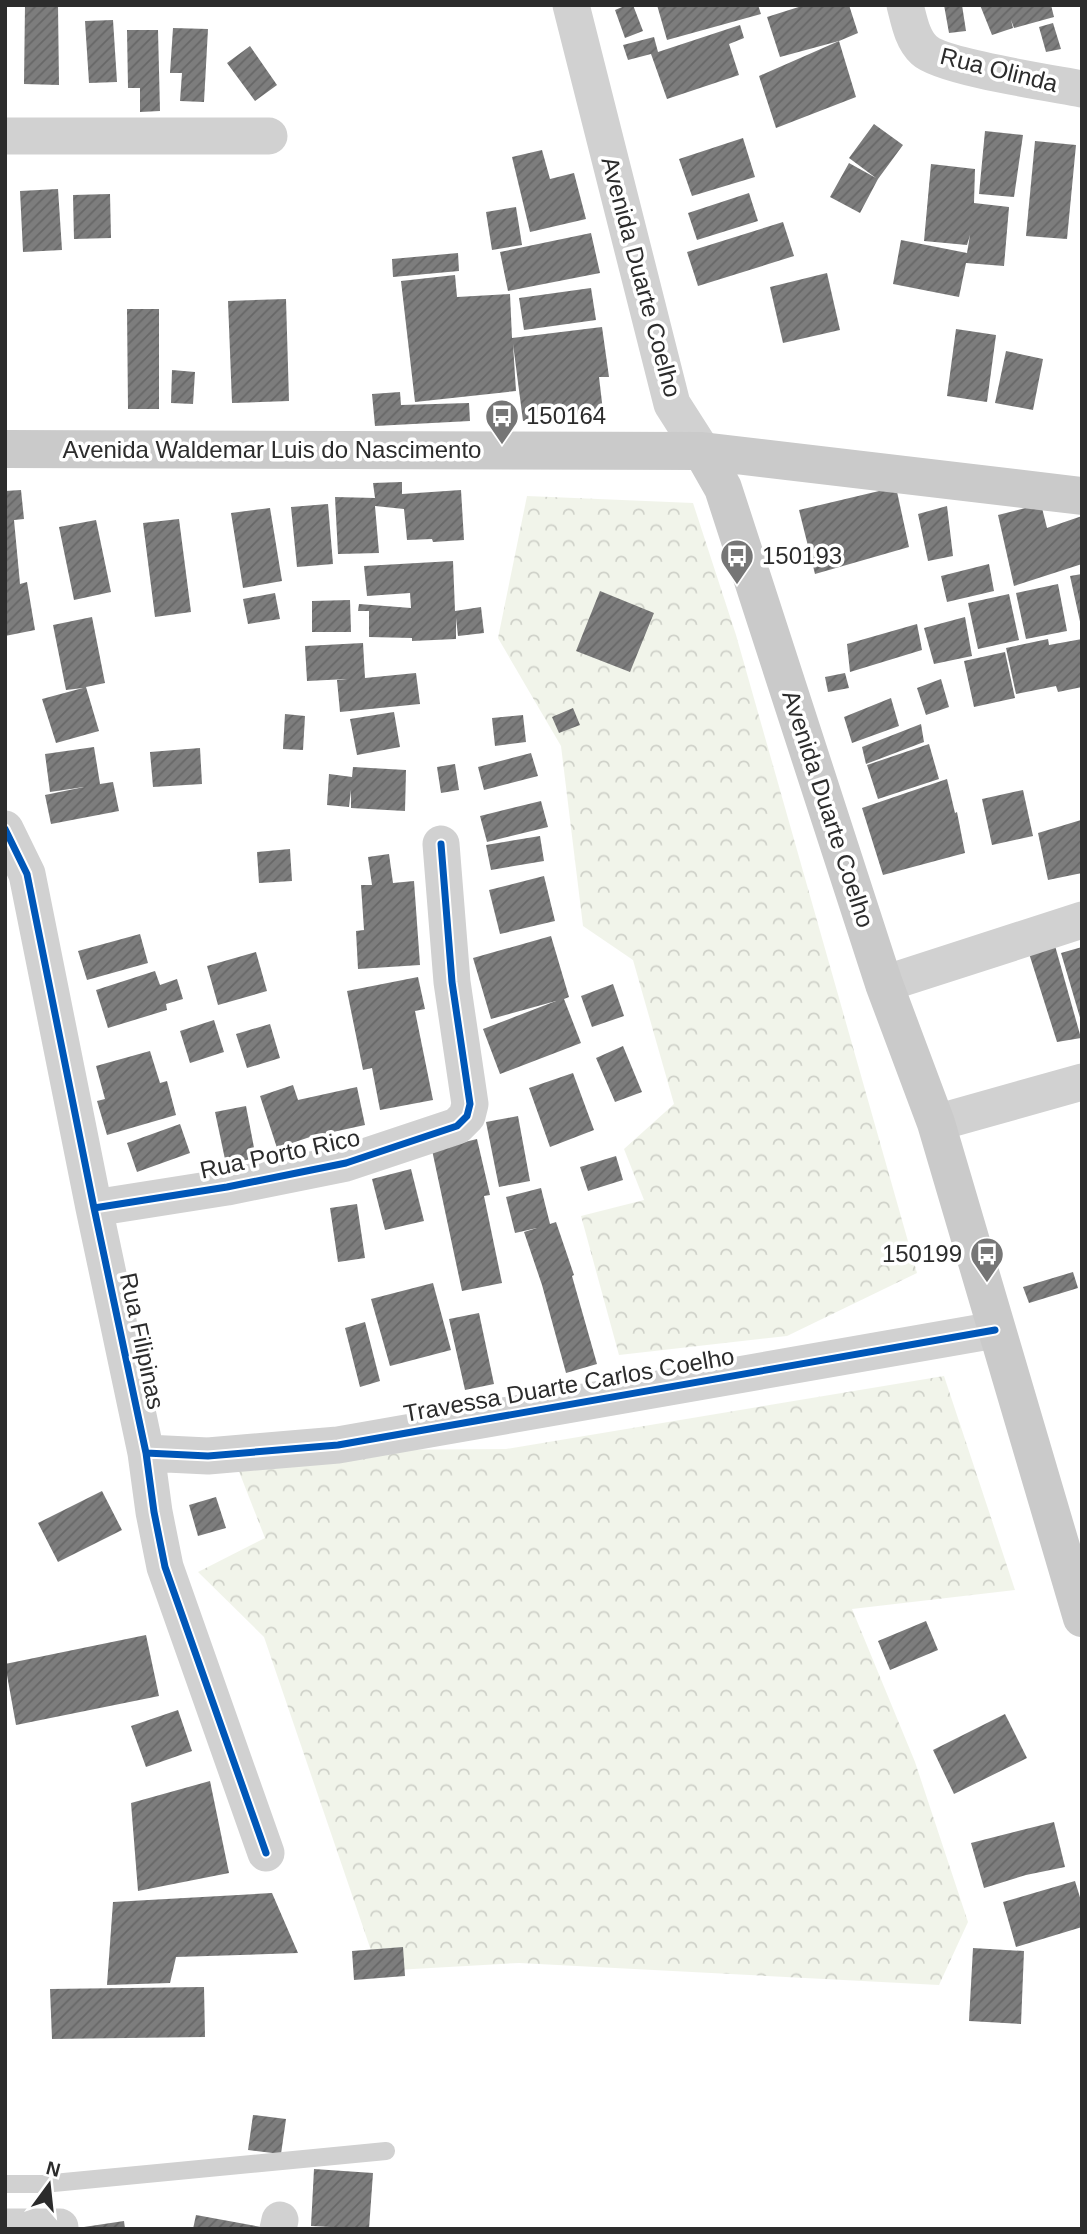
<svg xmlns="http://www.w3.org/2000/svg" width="1087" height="2234" viewBox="0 0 1087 2234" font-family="Arial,sans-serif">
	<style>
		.forest { fill: url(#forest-crowns) }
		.building { fill: url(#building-hatch) }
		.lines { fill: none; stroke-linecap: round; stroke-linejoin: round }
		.lane { stroke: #d1d1d1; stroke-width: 18 }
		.street { stroke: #d1d1d1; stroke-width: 37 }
		.secondary { stroke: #cacaca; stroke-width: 38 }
		.cycleway-casing { stroke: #fff; stroke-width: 11 }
		.cycleway { stroke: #0057b8; stroke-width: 7 }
		.labels { text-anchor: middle; stroke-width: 7; stroke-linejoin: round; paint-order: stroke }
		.street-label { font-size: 24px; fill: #2c2c2c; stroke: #fff }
		.poi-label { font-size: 24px; fill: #2c2c2c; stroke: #fff; text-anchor: start }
	</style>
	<defs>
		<pattern id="forest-crowns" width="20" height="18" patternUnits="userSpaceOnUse" patternTransform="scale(1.75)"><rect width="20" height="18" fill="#f1f4ea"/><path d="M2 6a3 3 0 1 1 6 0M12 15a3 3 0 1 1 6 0" fill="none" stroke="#cfd1c9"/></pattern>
		<pattern id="building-hatch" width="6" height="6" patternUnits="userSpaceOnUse" patternTransform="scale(1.75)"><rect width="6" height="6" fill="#7d7d7d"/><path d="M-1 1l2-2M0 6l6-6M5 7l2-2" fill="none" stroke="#676767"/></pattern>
	</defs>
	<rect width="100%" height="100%" fill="#fff"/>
	<path class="forest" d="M 527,496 L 693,503 L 736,635 L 917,1273 L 787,1336 L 619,1355 L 581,1216 L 644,1200 L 624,1149 L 674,1104 L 633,960 L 583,926 L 561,746 L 498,638 Z
		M 944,1376 L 1015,1590 L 852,1609 L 915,1762 L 968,1922 L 939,1985 L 519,1963 L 378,1971 L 264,1637 L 198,1572 L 265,1538 L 231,1451 L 506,1449 Z"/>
	<path class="building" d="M 25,5 L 58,5 L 59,85 L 24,84 Z
		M 627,5 L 633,5 L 643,31 L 625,38 L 615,10 Z
		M 657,5 L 758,5 L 761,14 L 667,40 Z
		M 805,5 L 849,5 L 858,33 L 839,41 L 856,97 L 776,128 L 759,76 L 839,41 L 780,57 L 767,17 Z
		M 944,5 L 962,5 L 966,31 L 949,33 Z
		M 980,5 L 1051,5 L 1054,17 L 1014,28 L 1011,20 L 1013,28 L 992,35 Z
		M 113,20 L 117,82 L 89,83 L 85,21 Z
		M 1053,23 L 1061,49 L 1046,52 L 1039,27 Z
		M 740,25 L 744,38 L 729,44 L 739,75 L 667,99 L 651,54 L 628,60 L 623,45 L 654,37 L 658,52 Z
		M 173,28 L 208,29 L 204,102 L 180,101 L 182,73 L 170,73 Z
		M 127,30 L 158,30 L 160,111 L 140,112 L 140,88 L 128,88 Z
		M 250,46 L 277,85 L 255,101 L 227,63 Z
		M 874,124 L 903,145 L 878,179 L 860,213 L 830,197 L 849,163 L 876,178 L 849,158 Z
		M 985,131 L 1023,135 L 1014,197 L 979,194 Z
		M 743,138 L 755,177 L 692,196 L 679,159 Z
		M 1035,141 L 1076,145 L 1067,239 L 1026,236 Z
		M 542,150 L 550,179 L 574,173 L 586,219 L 530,232 L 512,157 Z
		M 931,164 L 975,169 L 974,203 L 1009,207 L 1004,266 L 966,263 L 959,297 L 893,284 L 901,240 L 967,253 L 970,235 L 967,245 L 924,241 Z
		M 58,189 L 62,250 L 23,252 L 20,191 Z
		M 749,193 L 758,221 L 697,240 L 688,213 Z
		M 110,194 L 111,238 L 74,239 L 73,195 Z
		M 516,207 L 522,245 L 492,250 L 486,212 Z
		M 783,222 L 794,256 L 698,286 L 687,252 Z
		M 591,233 L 600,273 L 508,291 L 500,252 Z
		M 458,253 L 459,271 L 393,277 L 392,259 Z
		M 827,273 L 840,330 L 783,343 L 770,287 Z
		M 455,275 L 457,297 L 510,294 L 512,338 L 602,327 L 609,377 L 599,377 L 603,411 L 523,421 L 513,344 L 516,391 L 415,402 L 401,281 Z
		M 591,288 L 596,320 L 524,330 L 519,298 Z
		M 286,299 L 289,401 L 232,403 L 228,301 Z
		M 127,309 L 159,309 L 159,409 L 128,409 Z
		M 956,329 L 996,335 L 987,402 L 947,396 Z
		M 1006,351 L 1043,359 L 1033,410 L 995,403 Z
		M 172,370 L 195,372 L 193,404 L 171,403 Z
		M 400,392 L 401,405 L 469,403 L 470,421 L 375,426 L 372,394 Z
		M 402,482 L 402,494 L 461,490 L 464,540 L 433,542 L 432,539 L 407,540 L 404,509 L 375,506 L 379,553 L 338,554 L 335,497 L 375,498 L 373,483 Z
		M 896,487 L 909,547 L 815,574 L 799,510 Z
		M 21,490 L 24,519 L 14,520 L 20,584 L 27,582 L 35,630 L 5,636 L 5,491 Z
		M 328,504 L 333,564 L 297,567 L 291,507 Z
		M 1041,504 L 1047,528 L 1082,516 L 1082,564 L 1014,586 L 998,515 Z
		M 947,506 L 953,556 L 928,561 L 918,514 Z
		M 270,508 L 282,581 L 243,588 L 231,513 Z
		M 179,519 L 191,612 L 155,617 L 143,523 Z
		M 96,520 L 111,592 L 74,600 L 59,527 Z
		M 453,561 L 455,611 L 481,607 L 484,633 L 458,636 L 456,618 L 456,639 L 412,641 L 412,638 L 369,637 L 369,611 L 358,611 L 359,604 L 411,608 L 410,593 L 367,596 L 364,566 Z
		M 989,564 L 994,591 L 947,602 L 941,576 Z
		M 1082,574 L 1082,626 L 1081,626 L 1070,576 Z
		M 1058,584 L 1067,631 L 1026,639 L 1016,593 Z
		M 600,591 L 654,613 L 630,672 L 576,651 Z
		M 275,593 L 280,619 L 248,624 L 243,599 Z
		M 1009,594 L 1019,640 L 978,649 L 968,603 Z
		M 350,600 L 351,632 L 312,632 L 312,601 Z
		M 92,617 L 105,683 L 86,687 L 99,731 L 56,743 L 42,699 L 83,688 L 66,690 L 53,625 Z
		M 965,617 L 972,656 L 934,664 L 924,628 Z
		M 917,624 L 922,650 L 850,672 L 847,644 Z
		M 1048,639 L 1049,645 L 1082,639 L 1082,687 L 1058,692 L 1056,686 L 1016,694 L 1006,648 Z
		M 363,643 L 365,678 L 416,673 L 420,704 L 340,712 L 337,680 L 347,679 L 307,681 L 305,646 Z
		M 1005,652 L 1015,698 L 974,707 L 964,661 Z
		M 845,673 L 849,688 L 828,692 L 825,677 Z
		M 941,679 L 949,707 L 926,715 L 917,688 Z
		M 891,698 L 899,726 L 852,743 L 844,717 Z
		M 573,708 L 580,725 L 559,733 L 552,717 Z
		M 394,712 L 400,747 L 357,755 L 350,719 Z
		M 285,714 L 305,716 L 303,750 L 283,749 Z
		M 523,715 L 526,742 L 495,746 L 492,718 Z
		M 921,724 L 924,742 L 866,764 L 862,747 Z
		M 929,744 L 939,779 L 878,799 L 867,765 Z
		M 94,747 L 100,784 L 113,782 L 119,811 L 51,824 L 45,795 L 84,787 L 50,792 L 45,754 Z
		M 200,748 L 202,784 L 153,787 L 150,752 Z
		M 531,753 L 538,776 L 484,790 L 478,767 Z
		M 455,764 L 459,790 L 441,793 L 437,767 Z
		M 353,767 L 406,770 L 405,811 L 351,808 L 351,790 L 349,807 L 327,805 L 329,774 L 352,777 Z
		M 947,779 L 955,813 L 957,812 L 965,853 L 883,875 L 862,808 Z
		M 1023,790 L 1033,836 L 992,845 L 982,799 Z
		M 541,801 L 548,827 L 487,842 L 480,816 Z
		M 1081,820 L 1082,873 L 1048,880 L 1038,833 Z
		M 540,836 L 544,861 L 491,870 L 486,845 Z
		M 290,849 L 292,881 L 259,883 L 257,852 Z
		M 389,854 L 393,883 L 414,881 L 420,965 L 358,969 L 356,931 L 364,930 L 361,885 L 372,885 L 368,857 Z
		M 544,876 L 555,921 L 500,934 L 489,890 Z
		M 140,934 L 148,963 L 87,980 L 78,951 Z
		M 1052,935 L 1081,1038 L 1057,1042 L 1026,944 Z
		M 551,936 L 569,997 L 564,999 L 581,1043 L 500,1074 L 483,1029 L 556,1001 L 491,1019 L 473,958 Z
		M 1082,947 L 1082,1021 L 1081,1021 L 1061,953 Z
		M 256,952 L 267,991 L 218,1005 L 207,966 Z
		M 155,971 L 160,985 L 177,979 L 183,999 L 166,1004 L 167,1010 L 108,1028 L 96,990 Z
		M 418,977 L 425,1009 L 415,1011 L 433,1100 L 380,1110 L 372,1068 L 363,1070 L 347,991 Z
		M 613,984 L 624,1016 L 592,1027 L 581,996 Z
		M 214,1020 L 224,1052 L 190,1063 L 180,1031 Z
		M 270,1024 L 280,1058 L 247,1068 L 236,1034 Z
		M 623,1046 L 642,1092 L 615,1102 L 596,1058 Z
		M 150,1051 L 160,1083 L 167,1081 L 176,1115 L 107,1135 L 97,1101 L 105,1099 L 96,1066 Z
		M 573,1073 L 594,1130 L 550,1147 L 529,1088 Z
		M 293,1085 L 298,1100 L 357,1087 L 365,1125 L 310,1137 L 277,1148 L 260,1096 Z
		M 246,1106 L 256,1158 L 226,1164 L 215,1112 Z
		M 518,1116 L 530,1181 L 499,1187 L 486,1122 Z
		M 180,1124 L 190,1153 L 137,1172 L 127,1143 Z
		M 477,1139 L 490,1195 L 484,1196 L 502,1283 L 462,1291 L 432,1150 Z
		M 616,1156 L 623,1180 L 588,1191 L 580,1167 Z
		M 411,1169 L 424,1221 L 385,1230 L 372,1179 Z
		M 541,1188 L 550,1224 L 556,1222 L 574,1275 L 572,1276 L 597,1364 L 566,1373 L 542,1285 L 524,1232 L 537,1228 L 515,1233 L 506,1197 Z
		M 357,1204 L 365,1258 L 338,1262 L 330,1208 Z
		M 1073,1272 L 1078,1288 L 1029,1303 L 1023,1287 Z
		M 433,1283 L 451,1350 L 390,1366 L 371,1299 Z
		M 479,1313 L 494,1384 L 465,1390 L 449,1319 Z
		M 365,1322 L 380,1381 L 360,1387 L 345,1328 Z
		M 102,1491 L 122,1530 L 58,1562 L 38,1523 Z
		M 216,1497 L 226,1528 L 198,1536 L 189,1505 Z
		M 926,1621 L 938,1650 L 890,1670 L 878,1641 Z
		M 146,1635 L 159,1696 L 16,1725 L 5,1664 Z
		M 178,1710 L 192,1751 L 146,1767 L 131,1726 Z
		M 1005,1714 L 1027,1758 L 954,1794 L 933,1750 Z
		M 210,1781 L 229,1873 L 138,1891 L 131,1803 Z
		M 1054,1822 L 1065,1867 L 1026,1875 L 984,1888 L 971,1843 Z
		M 1075,1881 L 1082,1904 L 1082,1927 L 1016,1947 L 1003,1902 Z
		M 272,1893 L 298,1953 L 176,1957 L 170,1983 L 107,1985 L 113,1902 Z
		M 403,1947 L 405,1976 L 354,1980 L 352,1951 Z
		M 973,1948 L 1024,1951 L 1021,2024 L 969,2021 Z
		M 204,1987 L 205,2037 L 52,2039 L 50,1989 Z
		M 253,2115 L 286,2119 L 281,2154 L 248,2150 Z
		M 314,2169 L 373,2173 L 369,2229 L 311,2226 Z
		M 196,2215 L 261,2227 L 261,2229 L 193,2229 Z
		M 124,2221 L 125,2229 L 84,2229 L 84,2227 Z"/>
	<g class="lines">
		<path class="lane" d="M 5,2184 L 43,2184 L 386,2151"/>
		<path class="street" d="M 571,5 L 672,404 L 702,451
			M 905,5 C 909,20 912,39 924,50 C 942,67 1051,83 1082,89
			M 5,136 L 269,136
			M 5,829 L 27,874 L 94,1208 L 146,1453 L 154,1512 L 165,1567 L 266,1853
			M 884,984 L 1082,920
			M 936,1123 L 1082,1082
			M 94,1208 L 227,1187 L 346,1163 L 457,1126 L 467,1116 L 470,1104 L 452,982 L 441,844
			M 146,1453 L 208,1456 L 338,1445 L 995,1330
			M 5,2227 L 60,2227
			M 278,2229 L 280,2220"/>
		<path class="secondary" d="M 5,449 L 702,451 L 1082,496
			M 702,451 L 723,488 L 884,984 L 936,1123 L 1082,1618"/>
		<g class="cycleway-casing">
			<path id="cycleway" d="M 5,829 L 27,874 L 94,1208 L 146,1453 L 154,1512 L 165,1567 L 266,1853
				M 94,1208 L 227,1187 L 346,1163 L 457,1126 L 467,1116 L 470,1104 L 452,982 L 441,844
				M 146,1453 L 208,1456 L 338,1445 L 995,1330"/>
		</g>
		<use href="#cycleway" class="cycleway"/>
	</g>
	<defs>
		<g id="bus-pin" transform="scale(1.75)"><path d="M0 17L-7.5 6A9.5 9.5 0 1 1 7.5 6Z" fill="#767676" stroke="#fff"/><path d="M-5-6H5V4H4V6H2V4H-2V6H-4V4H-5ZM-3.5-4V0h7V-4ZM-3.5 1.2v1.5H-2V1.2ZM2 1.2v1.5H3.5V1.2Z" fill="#fff"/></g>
	</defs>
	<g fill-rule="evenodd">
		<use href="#bus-pin" x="502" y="416"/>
		<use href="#bus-pin" x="737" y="556"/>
		<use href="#bus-pin" x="987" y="1254"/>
	</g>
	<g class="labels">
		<g class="street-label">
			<text transform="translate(999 70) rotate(14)" y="8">Rua Olinda</text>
			<text transform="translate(641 277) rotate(75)" y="8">Avenida Duarte Coelho</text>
			<text x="272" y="458">Avenida Waldemar Luis do Nascimento</text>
			<text transform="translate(828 809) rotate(72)" y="8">Avenida Duarte Coelho</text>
			<text transform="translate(280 1154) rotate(-12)" y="8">Rua Porto Rico</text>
			<text transform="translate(142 1341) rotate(78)" y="8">Rua Filipinas</text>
			<text transform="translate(569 1385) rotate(-10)" y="8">Travessa Duarte Carlos Coelho</text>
		</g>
		<g class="poi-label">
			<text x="526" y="424">150164</text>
			<text x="762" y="564">150193</text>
			<text x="962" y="1262" text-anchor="end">150199</text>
		</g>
	</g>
	<rect width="1087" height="2234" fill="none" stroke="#2c2c2c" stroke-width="14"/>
	<g transform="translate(49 2185) rotate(15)" stroke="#ffffff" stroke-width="5" paint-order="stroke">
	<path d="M0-5L12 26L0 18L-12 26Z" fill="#2c2c2c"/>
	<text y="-10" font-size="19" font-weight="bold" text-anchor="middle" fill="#2c2c2c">N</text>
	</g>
</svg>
